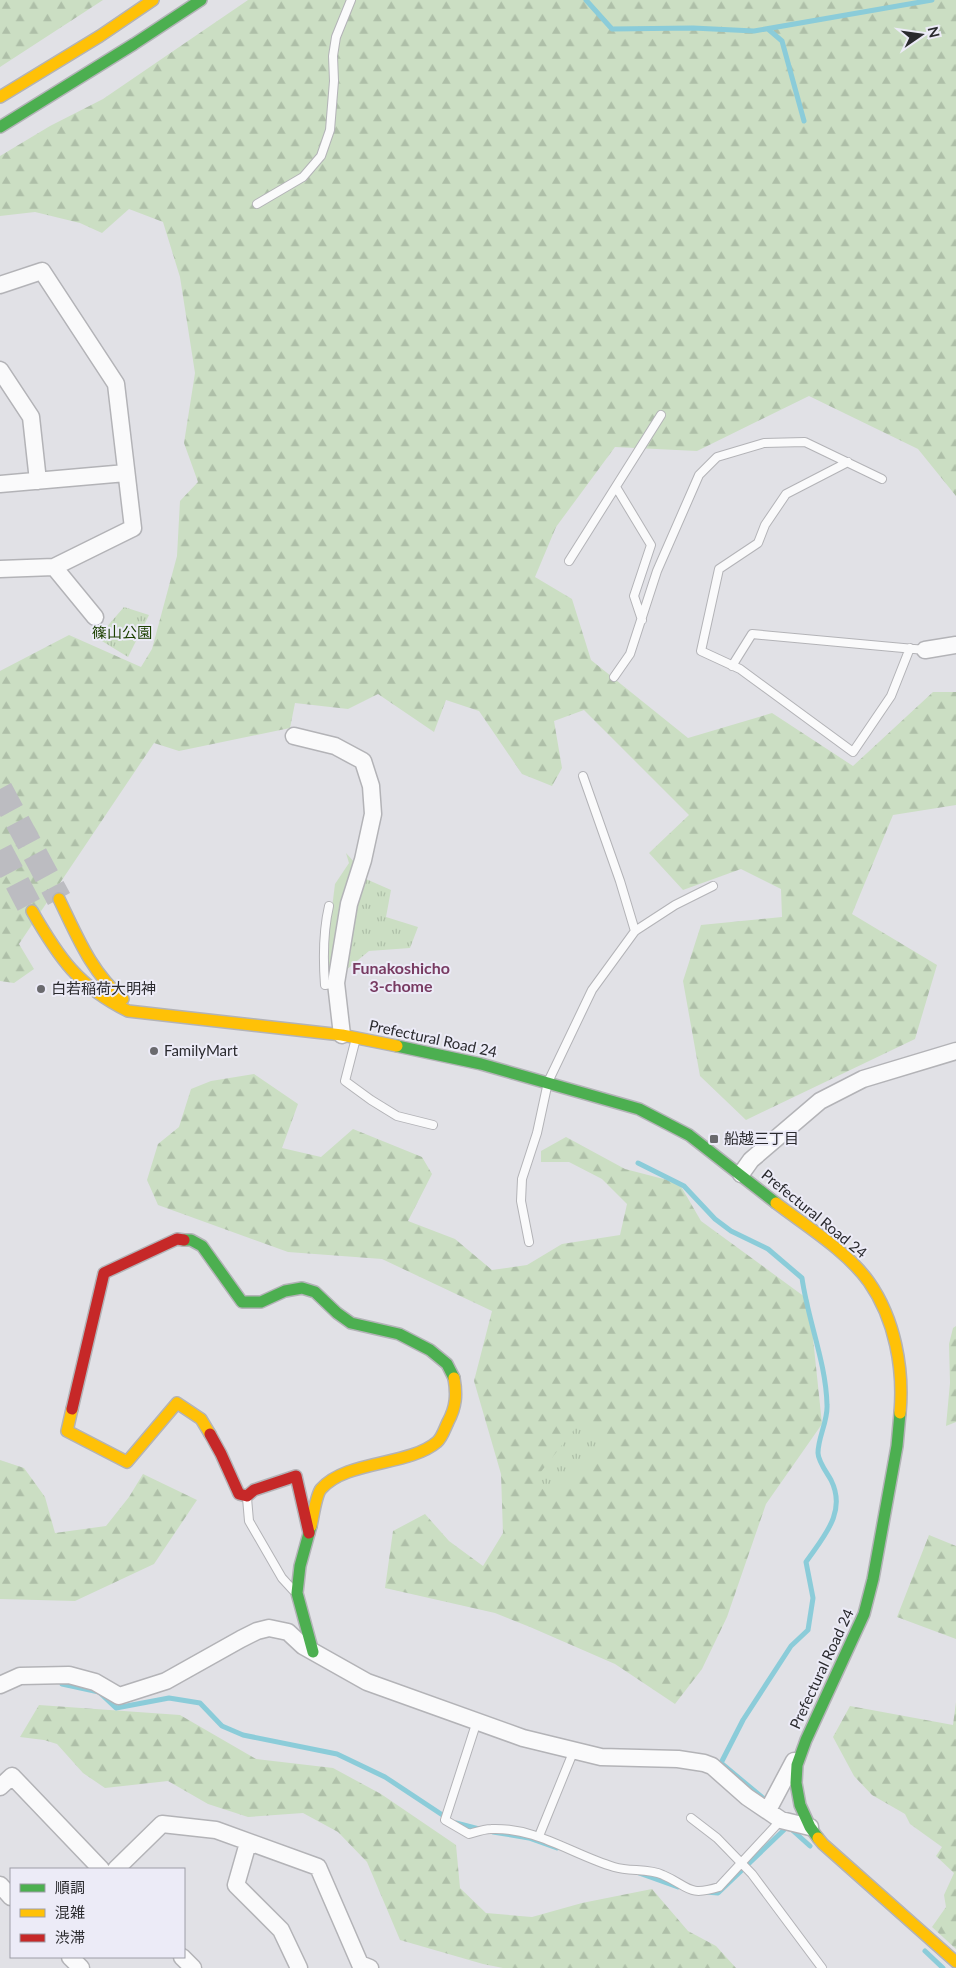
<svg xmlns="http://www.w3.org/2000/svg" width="956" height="1968" viewBox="0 0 956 1968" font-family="Lato,'Noto Sans JP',sans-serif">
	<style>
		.green { fill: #cbdec3 }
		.forest { fill: url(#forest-firs) }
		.park { fill: url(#park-tufts) }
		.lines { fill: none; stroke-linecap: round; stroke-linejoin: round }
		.stream { stroke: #8bccd9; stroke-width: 5 }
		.primary-tunnel { stroke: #bcbcc1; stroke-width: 25; stroke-dasharray: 25 12; stroke-linecap: butt }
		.lane-casing { stroke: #b3b3b7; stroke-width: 10 }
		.street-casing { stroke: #b3b3b7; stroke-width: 19 }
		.fast-casing { stroke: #b3b3b7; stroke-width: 14 }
		.slow-casing { stroke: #b3b3b7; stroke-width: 14 }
		.jam-casing { stroke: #b3b3b7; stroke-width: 14 }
		.lane { stroke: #fafafb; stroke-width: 8 }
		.street { stroke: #fafafb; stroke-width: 16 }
		.fast { stroke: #4caf50; stroke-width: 11 }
		.slow { stroke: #ffc107; stroke-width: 11 }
		.jam { stroke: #c62828; stroke-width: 11 }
		.poi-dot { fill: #6a6a6e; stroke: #ecebf7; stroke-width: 2 }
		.labels { text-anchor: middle; stroke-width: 4; stroke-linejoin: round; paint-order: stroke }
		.park-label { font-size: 15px; fill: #1c4000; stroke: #ecebf7 }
		.poi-label { font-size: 15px; fill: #2a2a2e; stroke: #ecebf7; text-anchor: start }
		.street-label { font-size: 15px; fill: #2a2a2e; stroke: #ecebf7 }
		.neighbourhood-label { font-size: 16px; font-weight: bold; fill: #783b62; stroke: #ecebf7 }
	</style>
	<defs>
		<pattern id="forest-firs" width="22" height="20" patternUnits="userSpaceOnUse" patternTransform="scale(1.25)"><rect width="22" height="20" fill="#cbdec3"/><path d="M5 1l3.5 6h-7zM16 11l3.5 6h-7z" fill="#aebfa8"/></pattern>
		<pattern id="park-tufts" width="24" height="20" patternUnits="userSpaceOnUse" patternTransform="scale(1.25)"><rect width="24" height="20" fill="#cbdec3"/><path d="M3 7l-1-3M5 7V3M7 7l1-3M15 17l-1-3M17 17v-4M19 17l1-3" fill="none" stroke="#aebfa8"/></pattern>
	</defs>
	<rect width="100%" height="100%" fill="#e1e1e6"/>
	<path class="green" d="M 346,853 L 355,863 L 339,929 L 335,939 L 330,982 L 327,948 L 335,884 L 349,863 Z"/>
	<path class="forest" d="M 0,0 L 103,0 L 0,67 Z
		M 248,0 L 956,0 L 956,496 L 918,449 L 809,396 L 697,451 L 615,447 L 556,527 L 535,577 L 572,599 L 591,660 L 688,738 L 772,713 L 853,766 L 933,692 L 956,692 L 956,805 L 893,815 L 852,914 L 937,965 L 915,1039 L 746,1120 L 700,1076 L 683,981 L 701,925 L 782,917 L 781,889 L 741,869 L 683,890 L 649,853 L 689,815 L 584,710 L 554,721 L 562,768 L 552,786 L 522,774 L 479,711 L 446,700 L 434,732 L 378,694 L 348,709 L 295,703 L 290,728 L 179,751 L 154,743 L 19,944 L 34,969 L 14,983 L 0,981 L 0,671 L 69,635 L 141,667 L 152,649 L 177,556 L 180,501 L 198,482 L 184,443 L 195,373 L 180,277 L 163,222 L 129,209 L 102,233 L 80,223 L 35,212 L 0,216 L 0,156 L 50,126 L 103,99 Z
		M 254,1074 L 298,1104 L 282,1148 L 321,1157 L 353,1129 L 422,1157 L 432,1174 L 408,1221 L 455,1239 L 492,1270 L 527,1265 L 562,1244 L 620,1235 L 627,1204 L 602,1179 L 569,1162 L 541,1162 L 541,1151 L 566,1137 L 625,1169 L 679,1183 L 701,1221 L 809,1300 L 822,1424 L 766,1504 L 727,1617 L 702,1669 L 675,1704 L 615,1664 L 530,1627 L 495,1613 L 385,1588 L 393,1531 L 425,1514 L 449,1541 L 483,1566 L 503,1533 L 501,1474 L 474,1381 L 492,1311 L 382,1259 L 288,1252 L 158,1205 L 147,1180 L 158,1144 L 179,1127 L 191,1089 L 211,1081 Z
		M 956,1326 L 956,1422 L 946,1426 L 950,1383 L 949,1344 L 953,1328 Z
		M 0,1460 L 24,1468 L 45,1497 L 55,1533 L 106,1526 L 129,1497 L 143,1474 L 197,1500 L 154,1564 L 75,1601 L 0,1599 Z
		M 929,1535 L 956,1546 L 956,1639 L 897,1617 Z
		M 956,1702 L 956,1949 L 932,1927 L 946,1907 L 944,1895 L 954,1873 L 936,1856 L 942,1847 L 910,1824 L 905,1814 L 872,1795 L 854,1776 L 833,1737 L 850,1706 L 953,1725 Z
		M 39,1705 L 180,1715 L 256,1759 L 333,1768 L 381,1794 L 456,1845 L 460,1888 L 486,1913 L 532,1917 L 582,1903 L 652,1889 L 688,1931 L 716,1946 L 736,1968 L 503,1968 L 483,1964 L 400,1940 L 367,1862 L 338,1832 L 303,1813 L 248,1817 L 208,1804 L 168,1781 L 105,1788 L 83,1773 L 57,1744 L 44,1740 L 20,1737 Z"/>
	<path class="park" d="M 124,607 L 149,615 L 128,657 L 97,638 Z
		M 366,879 L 391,890 L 386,917 L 418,927 L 410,948 L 369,951 L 346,970 L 356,902 Z
		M 580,1422 L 608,1442 L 551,1495 L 533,1482 Z"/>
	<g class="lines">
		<path class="stream" d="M 586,0 L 612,29 L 693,28 L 754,31 L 932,0
			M 768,29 L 782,41 L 804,121
			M 638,1163 L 684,1186 L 715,1219 L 731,1231 L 768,1249 L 802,1278 C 808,1321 826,1362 827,1405 C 828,1421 818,1437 818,1453 C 818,1461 827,1473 831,1480 C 847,1512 824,1536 806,1562 L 813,1598 L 808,1630 L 791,1646 L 743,1720 L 721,1763 L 769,1803
			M 62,1684 L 99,1692 L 116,1708 L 169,1698 L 200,1703 L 222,1726 L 243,1735 L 337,1754 L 385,1777 L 447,1818
			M 456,1823 L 479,1829
			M 790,1828 L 810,1846
			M 493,1832 L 529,1838 L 557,1848
			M 639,1873 L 678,1887
			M 706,1892 L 718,1893 L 788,1826
			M 925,1951 L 943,1968"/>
		<path class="primary-tunnel" d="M 0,789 L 59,899
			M 0,850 L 32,911"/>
		<g class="lane-casing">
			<path id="lane" d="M 257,204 L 303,177 L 321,156 L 330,130 L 334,81 L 333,56 L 336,37 L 351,0
				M 848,462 L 786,494 L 765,525 L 758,543 L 719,569 L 701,651 L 740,669 L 853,752 L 891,696 L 910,648
				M 616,487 L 651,545 L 634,596 L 642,620
				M 569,561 L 661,415
				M 732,666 L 752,634 L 925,650
				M 614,677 L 630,654 L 657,571 L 699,475 L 717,457 L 764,443 L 805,442 L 882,479
				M 583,776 L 620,881 L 635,931
				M 329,906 C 323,932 323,958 325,985 L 336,983
				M 355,1042 L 345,1081 L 371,1100 L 397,1116 L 433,1125
				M 529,1242 L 521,1201 L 522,1179 L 537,1133 L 548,1082 L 592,990 L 635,931 L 675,905 L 713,886
				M 247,1498 L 249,1521 L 282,1578 L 293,1590
				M 477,1721 L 445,1820 L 469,1834 C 476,1832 484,1829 491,1829 C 536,1827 573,1855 614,1867 C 630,1872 648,1868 663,1875 C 689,1886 687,1897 719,1887 L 781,1820
				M 691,1818 L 717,1838 L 752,1874 L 822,1968
				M 539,1836 L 574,1750"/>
		</g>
		<g class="street-casing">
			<path id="street" d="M 0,285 L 42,271 L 116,384 L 133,528 L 54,567 L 0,569
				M 0,370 L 31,417 L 38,481
				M 0,484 L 126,473
				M 54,567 L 95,617
				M 925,650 L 956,645
				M 294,736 L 335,746 L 363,761 L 371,786 L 373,814 L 363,860 L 349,904 L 336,983 L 342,1035
				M 741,1174 L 751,1160 L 820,1101 L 863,1079 L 956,1051
				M 0,1685 L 20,1676 L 69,1675 L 95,1682 L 119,1696 L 166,1681 L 241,1639 L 257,1631 L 269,1628 L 288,1632 L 303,1646 L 367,1682 L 523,1738 L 601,1757 L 678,1759 L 704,1763 L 712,1766 L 747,1797 L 781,1820 L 810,1827
				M 0,1787 L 12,1776 L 101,1869
				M 768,1810 L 794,1761
				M 248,1843 L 236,1885 L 281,1930 L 299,1968
				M 116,1869 L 162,1824 L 216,1830 L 318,1867 L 360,1964 L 370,1968
				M 0,1885 L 11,1897
				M 70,1957 L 81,1968
				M 182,1957 L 193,1968"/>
		</g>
		<g class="fast-casing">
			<path id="fast" d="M 0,127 L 134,44 L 201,0
				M 397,1046 L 481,1064 L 639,1109 L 689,1135 L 776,1203
				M 184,1240 L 191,1240 L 202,1246 L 242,1302 L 261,1302 L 285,1291 L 302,1288 L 315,1292 L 337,1313 L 351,1323 L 399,1334 L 430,1350 L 447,1364 L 454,1378
				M 311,1526 L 300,1566 L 297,1593 L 313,1652
				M 818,1838 L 810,1827 L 800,1805 L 796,1783 L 797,1765 L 806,1740 L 864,1614 L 873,1579 L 897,1446 L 900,1413"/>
		</g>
		<g class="slow-casing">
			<path id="slow" d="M 0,97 L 100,36 L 153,0
				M 59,899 C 77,936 91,972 123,999
				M 32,911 C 59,958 78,986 128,1011 L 342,1035 L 397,1046
				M 776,1203 C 806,1226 847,1251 869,1282 C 895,1319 904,1369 900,1413
				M 72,1409 L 67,1431 L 127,1462 L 177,1403 L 201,1419 L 210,1434
				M 311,1526 C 313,1517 316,1495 321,1489 C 346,1460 409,1466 437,1442 C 442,1438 445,1428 448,1422 C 456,1407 457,1395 454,1378
				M 818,1838 L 823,1844 L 956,1962"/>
		</g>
		<g class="jam-casing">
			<path id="jam" d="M 72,1409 L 104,1273 L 177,1239 L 184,1240
				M 210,1434 L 221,1454 L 239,1494 L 247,1496 L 254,1490 L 296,1476 L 309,1533"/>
		</g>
		<use href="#lane" class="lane"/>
		<use href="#street" class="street"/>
		<use href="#fast" class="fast"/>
		<use href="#slow" class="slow"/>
		<use href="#jam" class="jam"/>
	</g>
	<g class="poi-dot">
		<circle cx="41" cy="989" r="5"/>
		<circle cx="154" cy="1051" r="5"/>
		<rect x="709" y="1134" width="10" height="10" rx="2.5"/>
	</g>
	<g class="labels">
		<g class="park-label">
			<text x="122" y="638">篠山公園</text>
		</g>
		<g class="poi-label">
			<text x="51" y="994">白若稲荷大明神</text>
			<text x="164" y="1056">FamilyMart</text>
			<text x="724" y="1144">船越三丁目</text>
		</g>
		<g class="street-label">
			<text transform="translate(433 1039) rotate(12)" y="5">Prefectural Road 24</text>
			<text transform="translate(814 1214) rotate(39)" y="5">Prefectural Road 24</text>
			<text transform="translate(822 1669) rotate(-65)" y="5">Prefectural Road 24</text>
		</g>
		<g class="neighbourhood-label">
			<text x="401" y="974">Funakoshicho<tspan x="401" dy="18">3-chome</tspan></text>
		</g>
	</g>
	<rect x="10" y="1868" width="175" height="90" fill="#ecebf7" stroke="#9e9ea7"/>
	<rect x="20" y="1884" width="25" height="8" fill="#4caf50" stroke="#9e9ea7"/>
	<text x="55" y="1893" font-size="15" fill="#2a2a2e">順調</text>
	<rect x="20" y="1909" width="25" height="8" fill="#ffc107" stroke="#9e9ea7"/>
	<text x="55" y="1918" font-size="15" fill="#2a2a2e">混雑</text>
	<rect x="20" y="1934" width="25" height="8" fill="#c62828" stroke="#9e9ea7"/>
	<text x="55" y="1943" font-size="15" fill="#2a2a2e">渋滞</text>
	<g transform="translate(921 35) rotate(77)" stroke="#ecebf7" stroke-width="4" paint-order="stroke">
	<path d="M0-4L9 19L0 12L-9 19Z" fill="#2a2a2e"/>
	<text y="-8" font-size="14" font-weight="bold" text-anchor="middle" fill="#2a2a2e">N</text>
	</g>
</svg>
